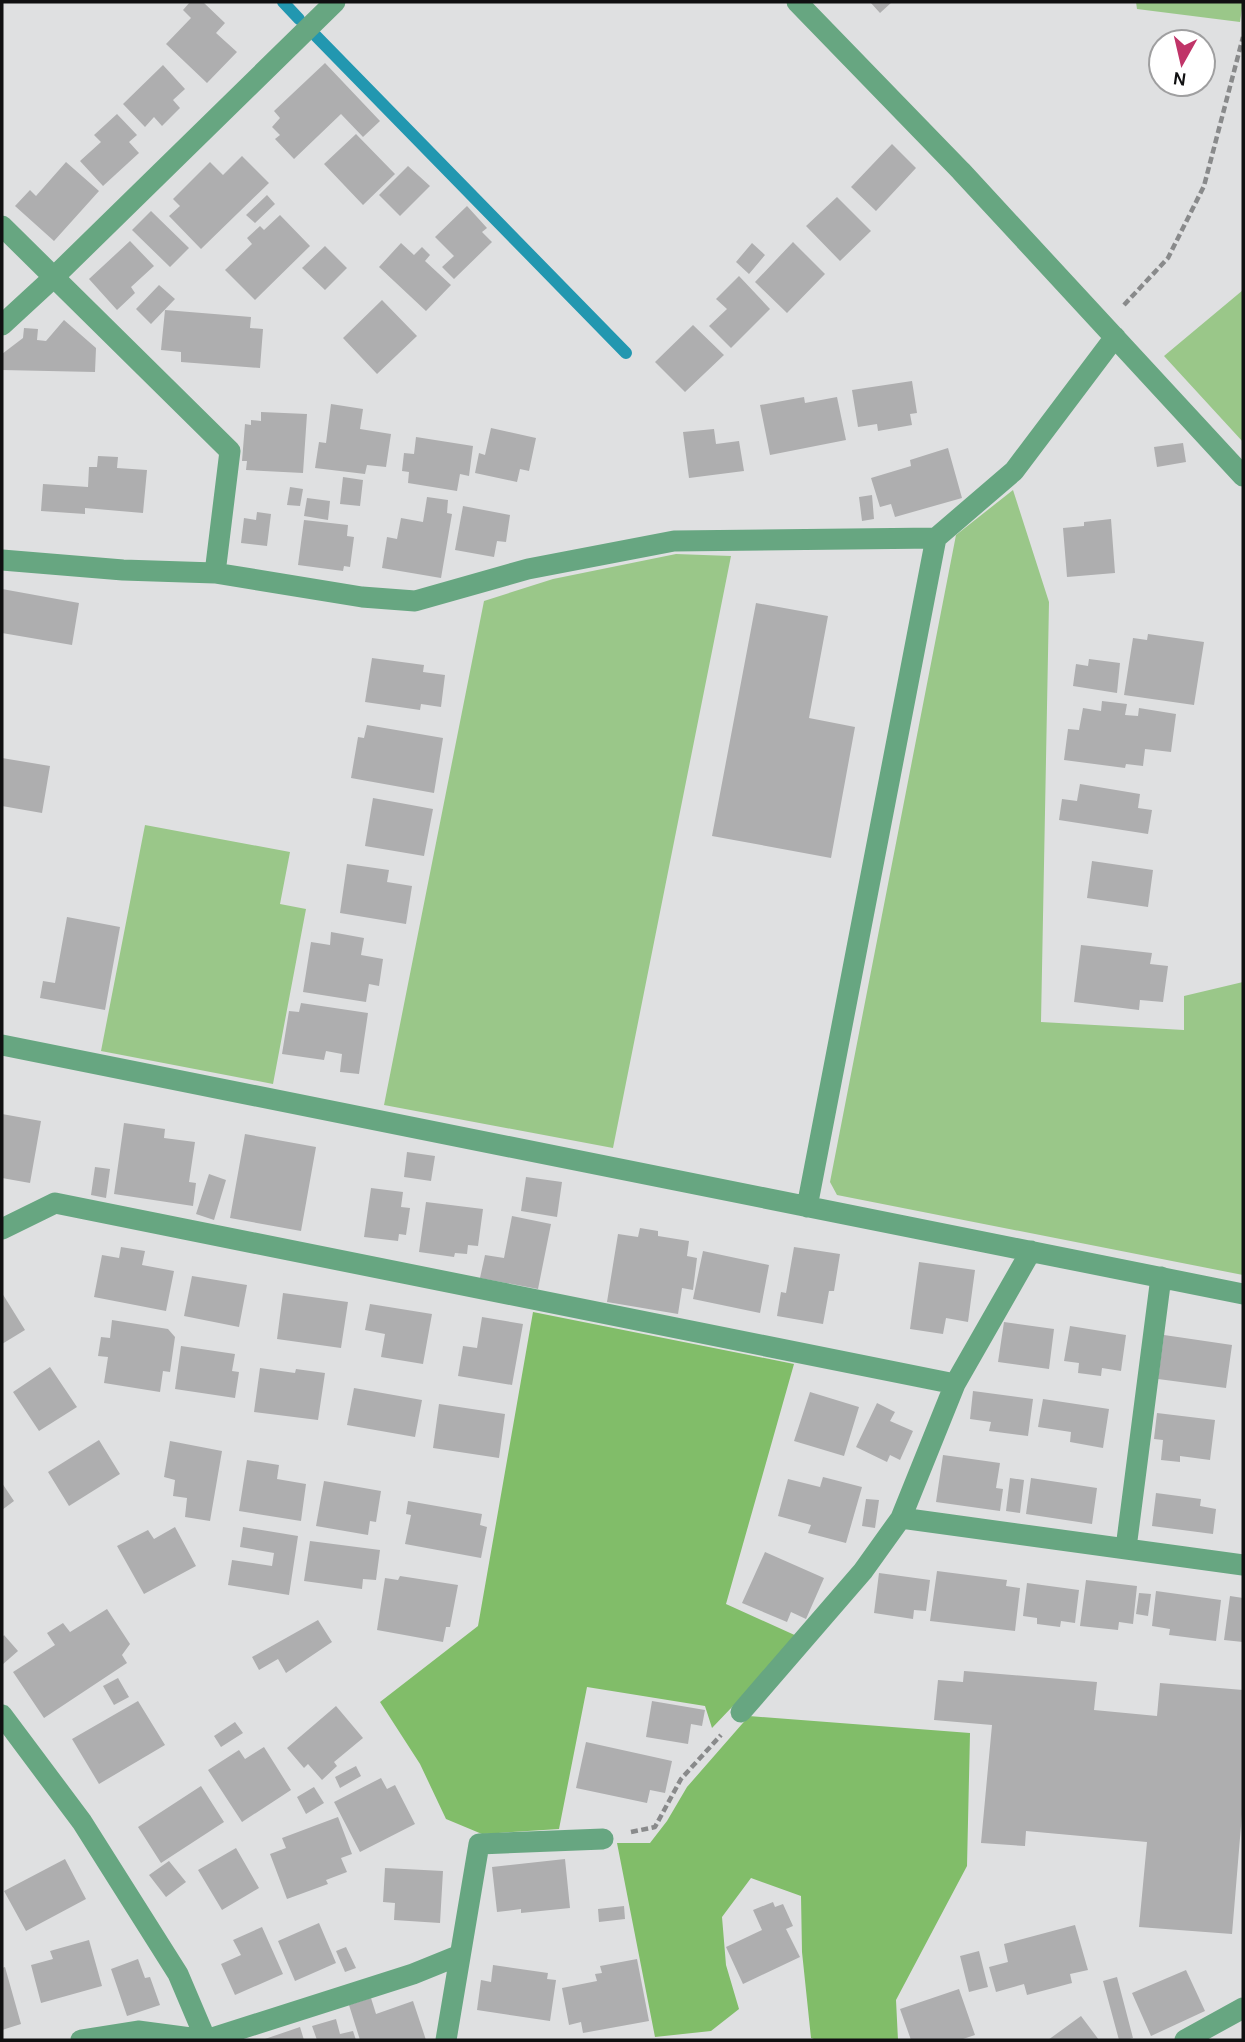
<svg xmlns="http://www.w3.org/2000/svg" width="1245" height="2042" viewBox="0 0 1245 2042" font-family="Karla,sans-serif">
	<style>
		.green { fill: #9ac789 }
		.forest { fill: #81bd69 }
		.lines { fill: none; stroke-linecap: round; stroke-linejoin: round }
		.stream { stroke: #2297b0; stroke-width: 12 }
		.building { fill: #aeaeaf }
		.path { stroke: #898a8b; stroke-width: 4.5; stroke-dasharray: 7 3.5; stroke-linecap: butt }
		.minor { stroke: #67a681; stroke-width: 21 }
	</style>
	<rect width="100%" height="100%" fill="#dfe0e1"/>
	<path class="green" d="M 1136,2 L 1243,2 L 1240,22 L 1137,9 Z
		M 1243,290 L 1243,442 L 1164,356 Z
		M 1013,490 L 1049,602 L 1041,1022 L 1184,1030 L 1184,996 L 1243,982 L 1243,1275 L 837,1195 L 830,1182 L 956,535 Z
		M 676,554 L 731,556 L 613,1148 L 384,1105 L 484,601 L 553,579 Z
		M 145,825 L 290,852 L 280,904 L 306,909 L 273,1084 L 101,1051 Z"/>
	<path class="forest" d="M 533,1312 L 794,1364 L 726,1604 L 799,1637 L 712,1728 L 705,1706 L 587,1687 L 559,1829 L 482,1834 L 446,1819 L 420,1764 L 380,1702 L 478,1626 Z
		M 749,1716 L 970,1733 L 967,1866 L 896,2000 L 898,2040 L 817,2040 L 811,2038 L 802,1952 L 801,1896 L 751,1878 L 722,1917 L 726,1965 L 739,2009 L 711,2031 L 655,2037 L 617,1843 L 650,1843 L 667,1821 L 687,1787 Z"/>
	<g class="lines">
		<path class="stream" d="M 283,2 L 299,19
			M 316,36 L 626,353"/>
	</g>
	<path class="building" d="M 190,2 L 203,2 L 225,23 L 216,33 L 237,52 L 207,83 L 166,44 L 191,18 L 183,10 Z
		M 870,2 L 892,2 L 880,13 Z
		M 325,63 L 380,121 L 363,137 L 341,114 L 294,159 L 275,139 L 280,135 L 272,127 L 280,118 L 274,111 Z
		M 163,65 L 185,89 L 173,100 L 180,108 L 162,126 L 154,117 L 145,127 L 123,104 Z
		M 117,114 L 137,135 L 129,142 L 139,153 L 103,186 L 80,161 L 101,142 L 94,135 Z
		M 356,134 L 395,174 L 363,205 L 324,164 Z
		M 892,144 L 916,168 L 876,211 L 851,187 Z
		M 242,156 L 269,183 L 201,249 L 169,216 L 180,206 L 173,199 L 210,162 L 223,175 Z
		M 66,162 L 99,191 L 54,241 L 15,206 L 30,190 L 36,196 Z
		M 408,166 L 430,186 L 400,216 L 379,195 Z
		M 267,195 L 275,204 L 255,223 L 246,215 Z
		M 837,197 L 871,231 L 840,261 L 806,226 Z
		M 467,206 L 487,228 L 482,232 L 492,242 L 454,279 L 442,267 L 454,256 L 435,237 Z
		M 151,211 L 189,248 L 170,267 L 132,230 Z
		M 280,215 L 310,246 L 255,300 L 225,270 L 252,244 L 247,238 L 260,226 L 264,230 Z
		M 130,241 L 154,266 L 131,287 L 135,293 L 117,310 L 89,279 Z
		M 793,242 L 825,274 L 787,313 L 755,282 Z
		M 401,243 L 414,255 L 422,247 L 430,255 L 425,261 L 451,285 L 426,311 L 379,267 Z
		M 752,243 L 765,255 L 749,274 L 736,262 Z
		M 325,246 L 347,268 L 325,290 L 302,268 Z
		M 739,276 L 770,309 L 731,348 L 709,326 L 727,309 L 716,299 Z
		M 159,285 L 175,299 L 151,324 L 136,309 Z
		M 382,300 L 417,336 L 377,374 L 343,338 Z
		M 165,310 L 251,317 L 250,328 L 263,329 L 260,368 L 181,362 L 181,352 L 161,350 Z
		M 64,320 L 96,348 L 95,372 L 2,370 L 2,354 L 23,338 L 24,328 L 38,329 L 37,340 L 46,341 Z
		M 693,325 L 724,355 L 685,392 L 655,362 Z
		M 912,381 L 917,413 L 910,414 L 912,425 L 878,431 L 877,424 L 858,427 L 852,390 Z
		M 804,397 L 805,403 L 837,397 L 846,440 L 770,455 L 760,405 Z
		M 331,404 L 363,409 L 360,429 L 391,434 L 386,467 L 367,465 L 365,474 L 315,468 L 319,442 L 326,443 Z
		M 261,412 L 307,414 L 303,473 L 246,470 L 247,461 L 242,461 L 245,424 L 251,425 L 251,420 L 261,421 Z
		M 491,428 L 536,438 L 529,471 L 520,469 L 517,482 L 475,473 L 479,453 L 485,455 Z
		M 714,429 L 716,444 L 739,441 L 744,471 L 689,478 L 683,432 Z
		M 416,437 L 473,446 L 469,476 L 460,474 L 457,491 L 408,483 L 409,472 L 402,471 L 404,453 L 414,454 Z
		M 1183,443 L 1186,462 L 1157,467 L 1154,447 Z
		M 948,448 L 962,498 L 895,517 L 891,504 L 880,507 L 871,478 L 911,466 L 910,460 Z
		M 98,456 L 118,457 L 117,468 L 147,470 L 143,513 L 85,508 L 85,514 L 41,511 L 43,484 L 88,487 L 89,467 L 97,467 Z
		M 343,477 L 363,480 L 360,506 L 340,504 Z
		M 290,487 L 303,489 L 300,506 L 287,505 Z
		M 872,495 L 874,519 L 862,521 L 859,497 Z
		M 427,497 L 448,500 L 447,513 L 452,514 L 441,578 L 382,568 L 387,537 L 397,539 L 401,518 L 423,522 Z
		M 307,498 L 330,501 L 328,520 L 304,516 Z
		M 463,506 L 510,515 L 506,542 L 497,541 L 494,557 L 455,550 Z
		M 257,512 L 271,514 L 267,546 L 241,543 L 244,518 L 256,520 Z
		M 1111,519 L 1115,573 L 1067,577 L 1063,528 L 1084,526 L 1084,522 Z
		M 304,520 L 348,525 L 347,536 L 354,537 L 350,567 L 344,566 L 343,571 L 298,565 Z
		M 2,589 L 79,603 L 72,645 L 2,633 Z
		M 756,603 L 828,616 L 809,718 L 855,727 L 831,858 L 712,836 Z
		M 1148,634 L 1204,642 L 1194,705 L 1124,695 L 1133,638 L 1147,640 Z
		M 372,658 L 424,665 L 423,672 L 445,675 L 441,707 L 421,704 L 420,710 L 365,702 Z
		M 1089,659 L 1120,663 L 1117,693 L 1073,686 L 1076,664 L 1088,666 Z
		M 1102,701 L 1127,704 L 1125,715 L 1138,716 L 1139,708 L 1176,714 L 1171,752 L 1145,749 L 1143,766 L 1126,764 L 1125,768 L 1064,760 L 1068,729 L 1079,730 L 1083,708 L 1101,711 Z
		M 367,725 L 443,738 L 434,793 L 351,778 L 358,737 L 364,738 Z
		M 2,758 L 50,766 L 42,813 L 2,806 Z
		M 1080,784 L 1140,794 L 1138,808 L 1152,810 L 1148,834 L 1059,820 L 1062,799 L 1077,801 Z
		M 373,798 L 433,809 L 424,856 L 365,846 Z
		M 1092,861 L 1153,870 L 1148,907 L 1087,898 Z
		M 347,864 L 389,870 L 387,882 L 412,886 L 406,924 L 340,913 Z
		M 67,917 L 120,927 L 105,1010 L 40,998 L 43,981 L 55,983 Z
		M 331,932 L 364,938 L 361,955 L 383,959 L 379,986 L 369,984 L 366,1002 L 303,992 L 311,942 L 330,945 Z
		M 1081,945 L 1152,953 L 1150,964 L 1168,966 L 1163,1002 L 1140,1000 L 1139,1010 L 1074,1002 Z
		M 301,1003 L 368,1013 L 359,1074 L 340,1072 L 342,1054 L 326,1051 L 324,1060 L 282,1054 L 289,1011 L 299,1012 Z
		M 2,1114 L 41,1121 L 30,1183 L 2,1178 Z
		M 124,1123 L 165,1129 L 164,1138 L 195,1142 L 189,1182 L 196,1183 L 193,1206 L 114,1194 Z
		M 245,1134 L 316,1147 L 301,1231 L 230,1218 Z
		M 407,1152 L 435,1156 L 431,1181 L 404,1177 Z
		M 95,1167 L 110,1169 L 106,1198 L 91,1195 Z
		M 209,1174 L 226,1180 L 214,1220 L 196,1214 Z
		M 526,1177 L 562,1182 L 557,1217 L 521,1211 Z
		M 371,1188 L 403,1192 L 401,1207 L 410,1208 L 406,1235 L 399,1234 L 398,1241 L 364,1237 Z
		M 426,1202 L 483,1209 L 478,1246 L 468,1245 L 467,1254 L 455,1253 L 454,1257 L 419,1252 Z
		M 512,1216 L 551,1224 L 538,1289 L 480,1278 L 485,1255 L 504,1258 Z
		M 640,1228 L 658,1231 L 658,1236 L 689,1241 L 687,1256 L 697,1258 L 693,1290 L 682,1288 L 678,1314 L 607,1302 L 618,1234 L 638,1237 Z
		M 121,1247 L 145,1251 L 142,1265 L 174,1271 L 166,1311 L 94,1297 L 102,1255 L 119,1258 Z
		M 794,1247 L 840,1254 L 834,1291 L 829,1291 L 823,1324 L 777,1316 L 781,1292 L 786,1293 Z
		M 703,1251 L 769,1265 L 760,1313 L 693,1299 Z
		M 919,1262 L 975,1270 L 968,1322 L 946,1318 L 943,1334 L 910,1329 Z
		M 192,1276 L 247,1285 L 239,1327 L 184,1316 Z
		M 2,1293 L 25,1330 L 2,1344 Z
		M 283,1293 L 348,1302 L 341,1348 L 277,1339 Z
		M 370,1304 L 432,1314 L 423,1364 L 381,1357 L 385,1334 L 365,1330 Z
		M 482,1317 L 523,1324 L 512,1385 L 458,1376 L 463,1346 L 477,1348 Z
		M 112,1320 L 168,1329 L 175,1337 L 170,1372 L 163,1371 L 160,1392 L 104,1383 L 108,1357 L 98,1356 L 101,1337 L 110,1338 Z
		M 1004,1322 L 1054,1329 L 1049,1369 L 998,1362 Z
		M 1070,1326 L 1126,1335 L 1121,1371 L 1102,1368 L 1101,1376 L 1078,1373 L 1079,1363 L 1064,1361 Z
		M 1164,1335 L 1232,1345 L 1226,1388 L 1158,1379 Z
		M 181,1346 L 235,1354 L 232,1371 L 239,1372 L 235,1398 L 175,1389 Z
		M 50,1367 L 77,1407 L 39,1431 L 13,1392 Z
		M 260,1368 L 295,1373 L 296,1369 L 325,1373 L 318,1420 L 254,1412 Z
		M 354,1388 L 422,1400 L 415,1437 L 347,1425 Z
		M 973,1391 L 1033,1399 L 1028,1436 L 989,1431 L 991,1422 L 970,1419 Z
		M 810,1392 L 859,1407 L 844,1456 L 794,1441 Z
		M 1043,1399 L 1109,1409 L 1103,1448 L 1070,1442 L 1071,1432 L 1038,1427 Z
		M 877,1403 L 895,1412 L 890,1421 L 913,1431 L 900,1460 L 890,1455 L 887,1462 L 856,1447 Z
		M 439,1404 L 505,1414 L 499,1458 L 433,1448 Z
		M 1157,1413 L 1215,1420 L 1210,1460 L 1180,1456 L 1180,1462 L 1161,1460 L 1163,1440 L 1154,1439 Z
		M 99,1440 L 120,1474 L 69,1506 L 48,1472 Z
		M 170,1441 L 222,1451 L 210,1521 L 185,1517 L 187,1498 L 173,1496 L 175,1480 L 164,1477 Z
		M 943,1455 L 1000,1463 L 996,1488 L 1003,1489 L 1000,1511 L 936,1502 Z
		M 247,1460 L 279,1465 L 277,1479 L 306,1484 L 301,1521 L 239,1511 Z
		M 823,1477 L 862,1487 L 846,1543 L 808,1533 L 811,1525 L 778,1516 L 788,1479 L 820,1487 Z
		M 1010,1478 L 1024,1480 L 1020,1513 L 1006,1511 Z
		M 1031,1478 L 1097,1488 L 1092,1524 L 1026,1514 Z
		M 324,1481 L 381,1491 L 376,1522 L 370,1521 L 368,1535 L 316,1526 Z
		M 2,1483 L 14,1501 L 2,1510 Z
		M 1156,1493 L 1201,1499 L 1200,1506 L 1216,1509 L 1213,1534 L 1152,1526 Z
		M 866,1499 L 879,1500 L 875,1528 L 862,1526 Z
		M 408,1501 L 482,1514 L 480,1525 L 487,1527 L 481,1558 L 405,1544 L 411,1515 L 406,1514 Z
		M 175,1527 L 196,1566 L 144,1594 L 117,1546 L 148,1530 L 154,1539 Z
		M 243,1527 L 298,1536 L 289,1595 L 228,1585 L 232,1560 L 272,1566 L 274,1553 L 240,1547 Z
		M 310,1541 L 380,1550 L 376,1580 L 363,1579 L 362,1589 L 304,1581 Z
		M 765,1552 L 824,1578 L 806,1619 L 791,1612 L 787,1622 L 742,1603 Z
		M 937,1571 L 1007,1580 L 1006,1586 L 1020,1588 L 1015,1631 L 930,1621 Z
		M 879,1573 L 930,1580 L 926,1611 L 914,1610 L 913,1619 L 874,1613 Z
		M 400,1576 L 458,1585 L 450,1627 L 446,1627 L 443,1642 L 377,1630 L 385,1578 L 398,1580 Z
		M 1086,1580 L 1137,1586 L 1133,1624 L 1119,1622 L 1118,1630 L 1080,1626 Z
		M 1027,1583 L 1079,1590 L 1075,1623 L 1061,1621 L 1060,1627 L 1037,1624 L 1037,1618 L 1023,1616 Z
		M 1156,1591 L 1221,1600 L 1216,1641 L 1169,1635 L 1170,1629 L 1152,1626 Z
		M 1139,1593 L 1151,1594 L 1148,1616 L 1136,1614 Z
		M 1230,1596 L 1243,1598 L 1243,1642 L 1224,1640 Z
		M 107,1609 L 130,1644 L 122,1655 L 127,1663 L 44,1718 L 13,1672 L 55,1645 L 47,1633 L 63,1623 L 70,1632 Z
		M 318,1620 L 332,1642 L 286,1673 L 278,1659 L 259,1670 L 252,1657 Z
		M 4,1635 L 18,1651 L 2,1665 L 2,1638 Z
		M 964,1671 L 1097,1682 L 1094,1710 L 1157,1716 L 1160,1683 L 1243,1690 L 1243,1802 L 1232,1934 L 1139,1927 L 1147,1842 L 1026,1831 L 1025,1846 L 981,1843 L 992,1725 L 934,1720 L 938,1680 L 963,1682 Z
		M 118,1678 L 129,1697 L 114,1705 L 103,1686 Z
		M 138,1701 L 165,1745 L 99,1784 L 72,1739 Z
		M 652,1701 L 705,1710 L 702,1726 L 691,1724 L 688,1744 L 646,1737 Z
		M 336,1706 L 363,1738 L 334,1762 L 337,1766 L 322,1780 L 308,1764 L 304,1768 L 287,1748 Z
		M 235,1722 L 243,1733 L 221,1747 L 214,1736 Z
		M 586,1742 L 672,1761 L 665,1793 L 650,1790 L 647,1803 L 576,1788 Z
		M 264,1747 L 291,1790 L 242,1822 L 208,1770 L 239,1750 L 245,1759 Z
		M 356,1766 L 361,1776 L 340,1788 L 335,1777 Z
		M 381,1778 L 387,1789 L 395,1785 L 415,1824 L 360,1852 L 334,1802 Z
		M 201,1786 L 224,1822 L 161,1863 L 138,1827 Z
		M 314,1787 L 324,1803 L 306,1814 L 297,1797 Z
		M 338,1817 L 352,1854 L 341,1858 L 347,1872 L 326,1880 L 328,1884 L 287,1899 L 270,1854 L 286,1848 L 282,1838 Z
		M 236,1848 L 259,1888 L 222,1910 L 198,1870 Z
		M 65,1859 L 86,1899 L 26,1931 L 4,1891 Z
		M 565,1859 L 570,1908 L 521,1913 L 521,1909 L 497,1912 L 492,1867 Z
		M 169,1861 L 186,1882 L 166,1897 L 149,1875 Z
		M 385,1868 L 443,1871 L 440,1923 L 394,1920 L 395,1903 L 383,1902 Z
		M 773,1902 L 775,1907 L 783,1904 L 793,1926 L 786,1929 L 800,1957 L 743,1984 L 726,1947 L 762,1930 L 753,1910 Z
		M 624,1906 L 625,1919 L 599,1922 L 598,1909 Z
		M 319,1923 L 336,1963 L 295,1981 L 278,1941 Z
		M 1075,1925 L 1088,1970 L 1070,1974 L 1072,1983 L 1027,1995 L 1024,1984 L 996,1992 L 989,1967 L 1008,1962 L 1004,1944 Z
		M 262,1927 L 283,1974 L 235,1995 L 221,1964 L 241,1955 L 233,1940 Z
		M 89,1940 L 102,1986 L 41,2003 L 31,1965 L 53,1959 L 50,1951 Z
		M 346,1947 L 356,1968 L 345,1972 L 336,1951 Z
		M 979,1951 L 988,1987 L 969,1992 L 960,1956 Z
		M 138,1959 L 145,1978 L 150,1977 L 160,2005 L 127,2016 L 111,1969 Z
		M 637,1959 L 649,2021 L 583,2033 L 581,2022 L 569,2025 L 562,1988 L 597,1981 L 595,1974 L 602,1973 L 600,1966 Z
		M 493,1965 L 548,1973 L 547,1979 L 556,1980 L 550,2021 L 477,2010 L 481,1980 L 491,1982 Z
		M 5,1967 L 21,2024 L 2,2030 L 2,1968 Z
		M 1186,1970 L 1205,2011 L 1151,2036 L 1132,1993 Z
		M 1117,1977 L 1133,2038 L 1126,2040 L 1119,2040 L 1103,1981 Z
		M 959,1989 L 975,2035 L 960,2040 L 911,2040 L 900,2009 Z
		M 371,1998 L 376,2014 L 413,2001 L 426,2040 L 360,2040 L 349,2005 Z
		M 1081,2016 L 1099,2040 L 1048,2040 Z
		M 336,2019 L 340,2034 L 353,2031 L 356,2040 L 317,2040 L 312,2026 Z
		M 300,2027 L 304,2040 L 262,2040 Z"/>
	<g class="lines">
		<path class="path" d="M 1124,305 L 1168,258 L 1204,186 L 1243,37
			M 631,1832 L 655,1827 L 681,1779 L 721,1735"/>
		<path class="minor" d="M 797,2 L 961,171 L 1243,476
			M 2,226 L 230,451 L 215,573
			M 2,325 L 53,278 L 335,2
			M 2,560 L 123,570 L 215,573 L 362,597 L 415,601 L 528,569 L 674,541 L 936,538
			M 2,1045 L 1243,1294
			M 807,1207 L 936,538 L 1014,471 L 1115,337
			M 2,1229 L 55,1203 L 955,1384
			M 901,1518 L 1243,1565
			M 1126,1548 L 1161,1277
			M 741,1712 L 863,1571 L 901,1518 L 955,1384 L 1031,1251
			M 2,1715 L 82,1822 L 178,1974 L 206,2040
			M 81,2040 L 138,2031 L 206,2040 L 413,1974 L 460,1955
			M 446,2040 L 479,1844 L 603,1839
			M 1185,2040 L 1243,2008"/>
	</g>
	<rect width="1245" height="2042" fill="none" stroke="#101011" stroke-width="7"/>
	<g transform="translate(1182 63) rotate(188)"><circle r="33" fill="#ffffff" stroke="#9f9fa0" stroke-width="2"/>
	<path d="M0-5L12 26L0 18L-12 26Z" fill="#c03468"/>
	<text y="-10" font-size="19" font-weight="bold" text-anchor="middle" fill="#101011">N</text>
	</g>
</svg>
